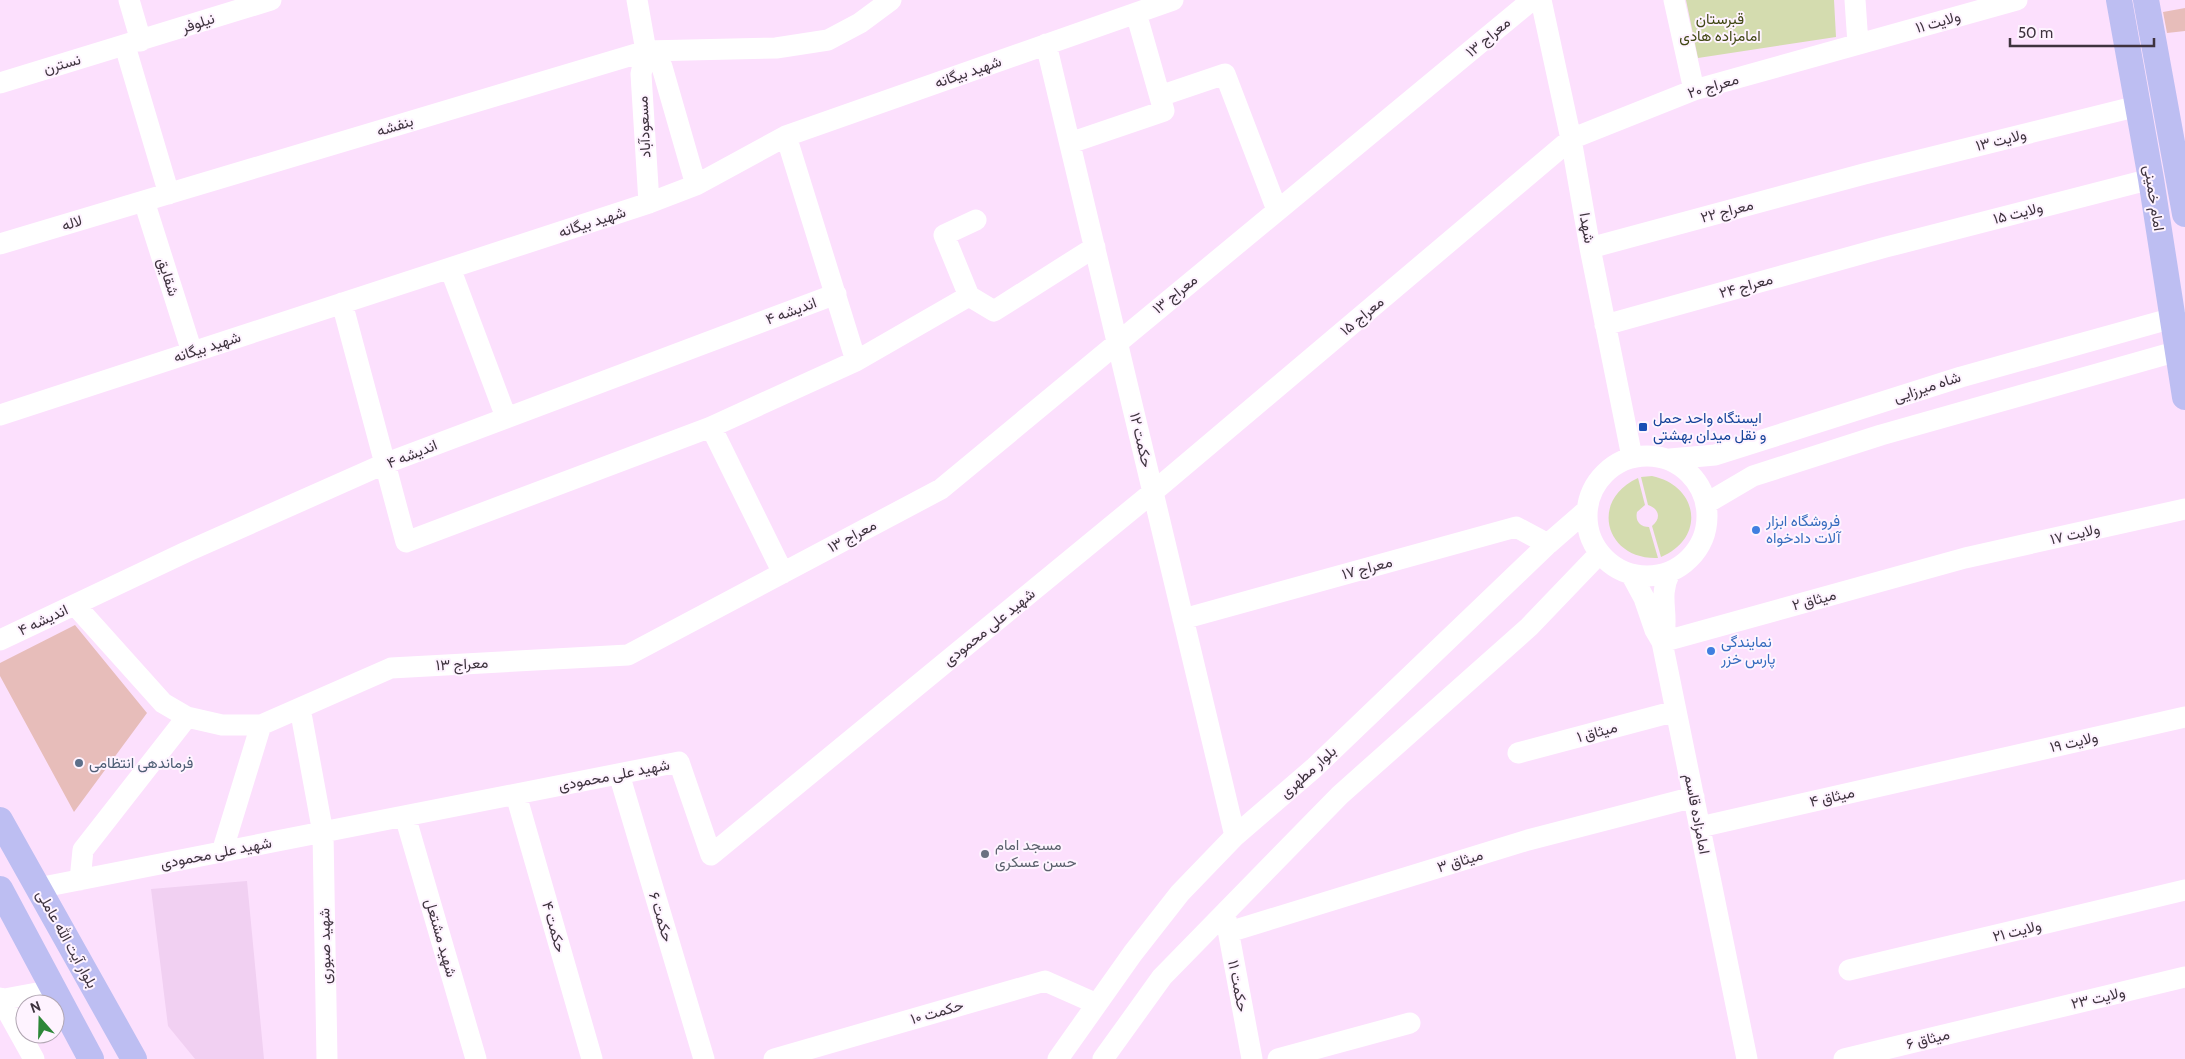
<svg xmlns="http://www.w3.org/2000/svg" width="2185" height="1059" viewBox="0 0 2185 1059" font-family="Cabin,Vazirmatn,sans-serif">
	<style>
		.built { fill: #f1d0f2 }
		.green { fill: #d4dcaf }
		.building { fill: #e7bdba }
		.lines { fill: none; stroke-linecap: round; stroke-linejoin: round }
		.minor { stroke: #fff; stroke-width: 21 }
		.major { stroke: #bdbef2; stroke-width: 26 }
		.transit-dot { fill: #1a4fb4; stroke: #fef3ff; stroke-width: 2 }
		.shop-dot { fill: #3f7fe0; stroke: #fef3ff; stroke-width: 2 }
		.service-dot { fill: #5c6f8a; stroke: #fef3ff; stroke-width: 2 }
		.worship-dot { fill: #6b7280; stroke: #fef3ff; stroke-width: 2 }
		.labels { text-anchor: middle; stroke-width: 4; stroke-linejoin: round; paint-order: stroke }
		.park-label { font-size: 15px; fill: #414814; stroke: #fef3ff }
		.street-label { font-size: 15px; fill: #3e333e; stroke: #fef3ff }
		.transit-label { font-size: 15px; fill: #164399; stroke: #fef3ff; text-anchor: start }
		.shop-label { font-size: 15px; fill: #366cbe; stroke: #fef3ff; text-anchor: start }
		.service-label { font-size: 15px; fill: #4e5e75; stroke: #fef3ff; text-anchor: start }
		.worship-label { font-size: 15px; fill: #5b616d; stroke: #fef3ff; text-anchor: start }
	</style>
	<rect width="100%" height="100%" fill="#fce0fd"/>
	<path class="built" d="M 247,881 L 264,1059 L 195,1059 L 168,1026 L 151,889 Z"/>
	<path class="green" d="M 1686,0 L 1834,0 L 1836,37 L 1698,58 Z
		M 1652,476 C 1699,486 1706,538 1661,557 L 1652,526 C 1661,519 1660,509 1648,505 L 1641,477 Z
		M 1638,478 L 1645,505 L 1637,512 C 1635,521 1640,527 1649,527 L 1658,558 C 1605,560 1589,500 1638,478 Z"/>
	<path class="building" d="M 2185,8 L 2185,31 L 2167,33 L 2163,12 Z
		M 75,625 L 147,713 L 74,812 L 0,676 L 0,663 Z"/>
	<g class="lines">
		<path class="minor" d="M 129,0 L 141,41
			M 637,0 L 646,51 L 641,74 L 649,203
			M 1541,0 L 1571,139 L 1590,248 L 1632,457
			M 1674,0 L 1694,90
			M 1855,0 L 1858,44
			M 1046,44 L 1235,836
			M 125,46 L 169,194
			M 646,51 L 662,67 L 696,185
			M 0,83 L 271,0
			M 1160,96 L 1225,74 L 1277,210
			M 786,136 L 856,361
			M 1070,143 L 1164,111 L 1136,13
			M 144,201 L 192,352
			M 0,244 L 646,51 L 776,48 L 828,40 L 860,23 L 891,0
			M 1590,248 L 1864,174 L 2138,106
			M 450,268 L 506,417
			M 969,296 L 944,235 L 976,220
			M 342,303 L 406,542 L 711,427 L 856,361 L 969,296 L 994,311 L 1095,247
			M 1605,325 L 1886,247 L 2151,179
			M 0,415 L 649,203 L 696,185 L 786,136 L 1173,0
			M 711,427 L 783,573
			M1587 516a60 60 0 1 1 120 0a60 60 0 1 1-120 0Z
			M 1670,459 L 1715,455 L 1961,377 L 2173,318 L 2185,322
			M 1707,503 L 1753,476 L 1881,435 L 2178,351 L 2185,346
			M 1631,574 L 1644,598 L 1655,630 L 1662,642 L 1747,1059
			M 75,605 L 163,703 L 187,717 L 222,725 L 261,725 L 391,668 L 628,655 L 941,489 L 1532,0
			M 1183,619 L 1516,527 L 1548,544
			M 0,640 L 186,552 L 384,464 L 836,294
			M 1663,640 C 1670,614 1657,598 1670,572
			M 1662,642 L 1965,558 L 2185,509
			M 300,708 L 323,833 L 327,1059
			M 1518,753 L 1676,711
			M 619,774 L 704,1059
			M 516,795 L 592,1059
			M 405,816 L 476,1059
			M 1700,827 L 2185,717
			M 222,852 L 261,725
			M 80,880 L 83,850 L 187,717
			M 38,888 L 679,762 L 711,855 L 1153,492 L 1571,139 L 1694,90 L 2017,0
			M 1226,919 L 1252,1059
			M 1229,932 L 1528,840 L 1694,797
			M 1849,970 L 2185,890
			M 0,998 L 34,1059
			M 0,1000 L 53,990
			M 774,1059 L 1045,981 L 1097,1004
			M 1058,1059 L 1133,953 L 1180,893 L 1235,836 L 1314,768 L 1548,544 L 1587,510
			M 1103,1059 L 1162,977 L 1340,795 L 1529,627 L 1599,554
			M 1278,1059 L 1410,1023
			M 1844,1059 L 2185,977"/>
		<path class="major" d="M 2119,0 L 2151,179 L 2185,397
			M 2146,0 L 2185,214
			M 0,820 L 134,1059
			M 0,889 L 91,1059"/>
	</g>
	<rect class="transit-dot" x="1638" y="422" width="10" height="10" rx="2.5"/>
	<g class="shop-dot">
		<circle cx="1756" cy="530" r="5"/>
		<circle cx="1711" cy="651" r="5"/>
	</g>
	<circle class="service-dot" cx="79" cy="763" r="5"/>
	<circle class="worship-dot" cx="985" cy="854" r="5"/>
	<g class="labels">
		<g class="park-label">
			<text x="1720" y="24">قبرستان<tspan x="1720" dy="17">امامزاده هادی</tspan></text>
		</g>
		<g class="street-label">
			<text transform="translate(1938 22) rotate(-16)" y="5">ولایت ۱۱</text>
			<text transform="translate(198 23) rotate(-18)" y="5">نیلوفر</text>
			<text transform="translate(1488 37) rotate(-40)" y="5">معراج ۱۳</text>
			<text transform="translate(62 64) rotate(-16)" y="5">نسترن</text>
			<text transform="translate(968 72) rotate(-19)" y="5">شهید بیگانه</text>
			<text transform="translate(1713 86) rotate(-17)" y="5">معراج ۲۰</text>
			<text transform="translate(395 126) rotate(-17)" y="5">بنفشه</text>
			<text transform="translate(644 127) rotate(-93)" y="5">مسعودآباد</text>
			<text transform="translate(2001 140) rotate(-14)" y="5">ولایت ۱۳</text>
			<text transform="translate(2154 198) rotate(81)" y="5">امام خمینی</text>
			<text transform="translate(1727 211) rotate(-15)" y="5">معراج ۲۲</text>
			<text transform="translate(2018 213) rotate(-14)" y="5">ولایت ۱۵</text>
			<text transform="translate(592 222) rotate(-18)" y="5">شهید بیگانه</text>
			<text transform="translate(72 223) rotate(-16)" y="5">لاله</text>
			<text transform="translate(1587 228) rotate(80)" y="5">شهدا</text>
			<text transform="translate(168 277) rotate(72)" y="5">شقایق</text>
			<text transform="translate(1746 286) rotate(-16)" y="5">معراج ۲۴</text>
			<text transform="translate(1175 294) rotate(-39)" y="5">معراج ۱۳</text>
			<text transform="translate(791 311) rotate(-20)" y="5">اندیشه ۴</text>
			<text transform="translate(1362 316) rotate(-40)" y="5">معراج ۱۵</text>
			<text transform="translate(207 347) rotate(-18)" y="5">شهید بیگانه</text>
			<text transform="translate(1927 387) rotate(-18)" y="5">شاه میرزایی</text>
			<text transform="translate(1141 440) rotate(77)" y="5">حکمت ۱۲</text>
			<text transform="translate(412 454) rotate(-22)" y="5">اندیشه ۴</text>
			<text transform="translate(2075 534) rotate(-13)" y="5">ولایت ۱۷</text>
			<text transform="translate(852 536) rotate(-28)" y="5">معراج ۱۳</text>
			<text transform="translate(1367 568) rotate(-15)" y="5">معراج ۱۷</text>
			<text transform="translate(1814 600) rotate(-15)" y="5">میثاق ۲</text>
			<text transform="translate(43 620) rotate(-25)" y="5">اندیشه ۴</text>
			<text transform="translate(989 627) rotate(-39)" y="5">شهید علی محمودی</text>
			<text transform="translate(462 664) rotate(-3)" y="5">معراج ۱۳</text>
			<text transform="translate(1597 732) rotate(-15)" y="5">میثاق ۱</text>
			<text transform="translate(2074 742) rotate(-13)" y="5">ولایت ۱۹</text>
			<text transform="translate(1308 772) rotate(-42)" y="5">بلوار مطهری</text>
			<text transform="translate(614 775) rotate(-11)" y="5">شهید علی محمودی</text>
			<text transform="translate(1832 797) rotate(-13)" y="5">میثاق ۴</text>
			<text transform="translate(1697 814) rotate(79)" y="5">امامزاده قاسم</text>
			<text transform="translate(216 853) rotate(-11)" y="5">شهید علی محمودی</text>
			<text transform="translate(1460 861) rotate(-17)" y="5">میثاق ۳</text>
			<text transform="translate(661 917) rotate(73)" y="5">حکمت ۶</text>
			<text transform="translate(554 927) rotate(74)" y="5">حکمت ۴</text>
			<text transform="translate(2017 931) rotate(-14)" y="5">ولایت ۲۱</text>
			<text transform="translate(441 938) rotate(74)" y="5">شهید مشتعل</text>
			<text transform="translate(67 939) rotate(61)" y="5">بلوار آیت‌ الله عاملی</text>
			<text transform="translate(325 946) rotate(-91)" y="5">شهید صبوری</text>
			<text transform="translate(1238 986) rotate(79)" y="5">حکمت ۱۱</text>
			<text transform="translate(2098 998) rotate(-13)" y="5">ولایت ۲۳</text>
			<text transform="translate(937 1012) rotate(-16)" y="5">حکمت ۱۰</text>
			<text transform="translate(1928 1039) rotate(-14)" y="5">میثاق ۶</text>
		</g>
		<g class="transit-label">
			<text x="1653" y="423">ایستگاه واحد حمل<tspan x="1653" dy="17">و نقل میدان بهشتی</tspan></text>
		</g>
		<g class="shop-label">
			<text x="1766" y="526">فروشگاه ابزار<tspan x="1766" dy="17">آلات دادخواه</tspan></text>
			<text x="1721" y="647">نمایندگی<tspan x="1721" dy="17">پارس خزر</tspan></text>
		</g>
		<g class="service-label">
			<text x="89" y="768">فرماندهی انتظامی</text>
		</g>
		<g class="worship-label">
			<text x="995" y="850">مسجد امام<tspan x="995" dy="17">حسن عسکری</tspan></text>
		</g>
	</g>
	<g transform="translate(40 1019) rotate(340)"><circle r="24" fill="#fef3ff" stroke="#b1a6b2"/>
	<path d="M0-4L9 19L0 12L-9 19Z" fill="#2c8738"/>
	<text y="-8" font-size="14" font-weight="bold" text-anchor="middle" fill="#3e333e">N</text>
	</g>
	<path d="M2010 38v8h144v-8" fill="none" stroke="#3e333e" stroke-width="2.5"/>
	<text x="2018" y="38" font-size="15" fill="#3e333e" stroke="#fef3ff" stroke-width="4" paint-order="stroke">50 m</text>
</svg>
